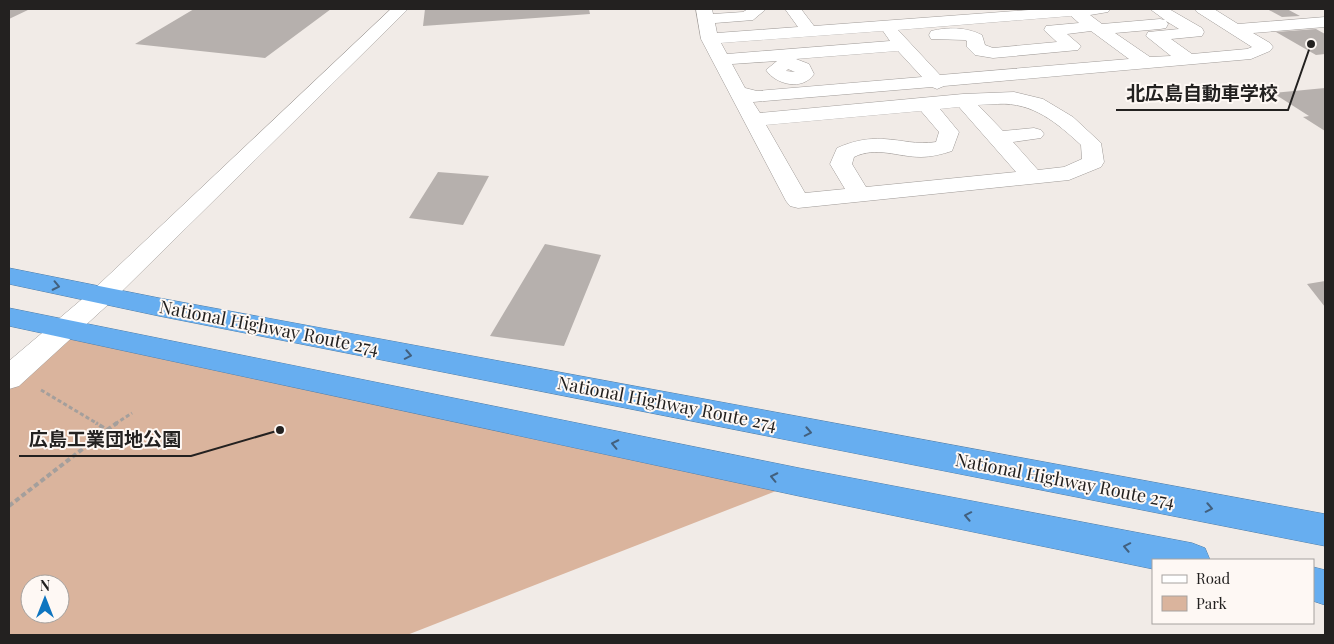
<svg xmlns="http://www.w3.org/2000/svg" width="1334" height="644" viewBox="0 0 1334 644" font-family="'Playfair Display','Noto Sans JP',serif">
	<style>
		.green { fill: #dab49d; fill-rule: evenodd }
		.building { fill: #b6b0ad }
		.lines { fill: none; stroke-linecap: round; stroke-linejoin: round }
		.minor-casing { stroke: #9f9a97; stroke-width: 1 }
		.highway-casing { stroke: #4f7da7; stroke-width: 1 }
		.path-far1 { stroke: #a49f9c; stroke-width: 3; stroke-dasharray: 4 2.5; stroke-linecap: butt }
		.path { stroke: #a49f9c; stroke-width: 4; stroke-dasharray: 5 3; stroke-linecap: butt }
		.minor { fill: #fff; fill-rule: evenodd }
		.highway { fill: #67aef0; fill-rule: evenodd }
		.oneway { stroke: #42607e }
		.labels { text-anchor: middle; stroke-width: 4; stroke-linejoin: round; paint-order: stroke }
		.street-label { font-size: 18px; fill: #232120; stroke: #fef8f4 }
		.leader { fill: none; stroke: #232120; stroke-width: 2 }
		.callout-dot { fill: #232120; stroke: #fef8f4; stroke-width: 2 }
		.callout-label { font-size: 19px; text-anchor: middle; font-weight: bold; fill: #232120; stroke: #fef8f4; stroke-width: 4; stroke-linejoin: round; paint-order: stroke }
	</style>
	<rect width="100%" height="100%" fill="#f1ebe7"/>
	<path class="green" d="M 66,328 L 799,482 L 407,635 L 9,635 L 9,378 ZM 30,584 L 60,584 L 60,614 L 30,614 Z"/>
	<path class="building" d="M 9,9 L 30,9 L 9,19 Z
		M 194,9 L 331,9 L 265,58 L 135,44 Z
		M 425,9 L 589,9 L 590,14 L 423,26 Z
		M 1267,9 L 1287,9 L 1300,16 L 1282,17 Z
		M 1316,29 L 1325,34 L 1325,54 L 1316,55 L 1276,32 Z
		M 1325,88 L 1325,131 L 1303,117 L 1309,116 L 1273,93 Z
		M 438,172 L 489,176 L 463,225 L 409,218 Z
		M 545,244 L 601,255 L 564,346 L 490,336 Z
		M 1325,281 L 1325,307 L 1307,284 Z"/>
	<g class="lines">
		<g class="minor-casing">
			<path id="minor" d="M 391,9 L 408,9 L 112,301 L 19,386 L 9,389 L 9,361 L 94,289 Z
				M 696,9 L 712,9 L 713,14 L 743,12 L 748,9 L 765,10 L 753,20 L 715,23 L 717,33 L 798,27 L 785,9 L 801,9 L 814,26 L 1042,9 L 1110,9 L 1108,12 L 1090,15 L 1102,24 L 1160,19 L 1165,20 L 1150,9 L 1169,9 L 1202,28 L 1204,32 L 1202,36 L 1171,39 L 1192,54 L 1247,49 L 1252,47 L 1197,12 L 1195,9 L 1214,9 L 1238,24 L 1325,17 L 1325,27 L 1253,33 L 1270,43 L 1273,47 L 1270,51 L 1251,59 L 944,86 L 937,89 L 932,87 L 753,102 L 760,113 L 963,94 L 1014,92 L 1043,99 L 1073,117 L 1101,143 L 1104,162 L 1101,167 L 1069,180 L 798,208 L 790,206 L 786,201 L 712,60 L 701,39 ZM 1071,16 L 1079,23 L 1046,26 L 1044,30 L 1057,42 L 993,48 L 985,45 L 982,35 C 966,27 948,27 931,31 L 929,35 L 931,39 L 965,40 L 967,41 L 967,47 L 975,55 L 993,58 L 1078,50 L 1081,46 L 1067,34 L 1091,31 L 1129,59 L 940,75 L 898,30 ZM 1166,21 L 1179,29 L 1148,32 L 1146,36 L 1171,56 L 1150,57 L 1115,33 L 1160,29 L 1166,28 L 1168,24 ZM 883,31 L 890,41 L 727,54 L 721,43 ZM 898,51 L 922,77 L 757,91 L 745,88 L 732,64 L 777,61 L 766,70 C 776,85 803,91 814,74 L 809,64 L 796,59 ZM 788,69 L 795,72 L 786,71 ZM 998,104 C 1033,102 1057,123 1081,145 L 1082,159 L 1064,167 L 1038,170 L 1013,142 L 1041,138 L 1044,134 L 1041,130 L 1034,128 L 1003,131 L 978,105 ZM 959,107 L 1016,172 L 866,187 L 852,164 L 854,157 C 877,146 897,157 921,157 C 931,157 943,154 952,151 L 959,132 L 940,109 ZM 921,111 L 939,132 L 936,142 C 916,145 903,140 884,139 C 867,138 853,141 837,148 L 830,164 L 845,189 L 805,193 L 766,125 Z"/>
		</g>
		<g class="highway-casing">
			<path id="highway" d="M 9,268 L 159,298 L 1325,514 L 1325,546 L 159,316 L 9,284 Z
				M 9,308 L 799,468 L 1192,543 L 1205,548 L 1210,560 L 1153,560 L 1153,569 L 799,496 L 9,326 Z
				M 1313,567 L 1325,570 L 1325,605 L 1313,601 Z"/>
		</g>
		<path class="path-far1" d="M 41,390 L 98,424
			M 115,424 L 132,413"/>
		<path class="path" d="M 107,430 L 117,423
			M 9,506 L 107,430 L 96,423"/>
		<use href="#minor" class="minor"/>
		<use href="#highway" class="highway"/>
	</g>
	<defs><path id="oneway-chevron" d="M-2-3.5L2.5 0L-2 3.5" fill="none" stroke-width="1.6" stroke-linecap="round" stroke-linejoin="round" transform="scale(1.25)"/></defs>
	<g class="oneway">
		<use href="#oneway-chevron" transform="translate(56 286) rotate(12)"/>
		<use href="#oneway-chevron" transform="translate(408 355) rotate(11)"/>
		<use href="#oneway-chevron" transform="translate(808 432) rotate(11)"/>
		<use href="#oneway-chevron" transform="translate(615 444) rotate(-168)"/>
		<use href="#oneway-chevron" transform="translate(774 477) rotate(-168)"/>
		<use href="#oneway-chevron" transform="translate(1209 508) rotate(11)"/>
		<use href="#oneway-chevron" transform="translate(968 516) rotate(-169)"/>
		<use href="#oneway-chevron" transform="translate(1127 547) rotate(-169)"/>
	</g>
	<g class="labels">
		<g class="street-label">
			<text transform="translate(269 328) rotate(11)" y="6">National Highway Route 274</text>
			<text transform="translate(667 404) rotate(11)" y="6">National Highway Route 274</text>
			<text transform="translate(1065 481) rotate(11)" y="6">National Highway Route 274</text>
		</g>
	</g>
	<path class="leader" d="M1311 44L1288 110H1116M280 430L191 456H19"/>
	<g class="callout-dot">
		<circle cx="1311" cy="44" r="5"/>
		<circle cx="280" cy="430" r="5"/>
	</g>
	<g class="callout-label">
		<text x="1202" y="100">北広島自動車学校</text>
		<text x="105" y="446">広島工業団地公園</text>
	</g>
	<rect width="1334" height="644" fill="none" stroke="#232120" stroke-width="20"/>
	<rect x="1152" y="559" width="162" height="65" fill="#fef8f4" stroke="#a6a29f"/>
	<rect x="1162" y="575" width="25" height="8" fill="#ffffff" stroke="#a6a29f"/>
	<text x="1196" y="584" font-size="15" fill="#232120">Road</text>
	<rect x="1162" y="596" width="25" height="15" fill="#dab49d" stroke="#a6a29f"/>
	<text x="1196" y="609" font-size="15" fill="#232120">Park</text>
	<g transform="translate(45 599)"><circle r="24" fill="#fef8f4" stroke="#a6a29f"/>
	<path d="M0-4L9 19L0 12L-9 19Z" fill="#0e75c0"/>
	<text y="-8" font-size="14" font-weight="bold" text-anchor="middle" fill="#232120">N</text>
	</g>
</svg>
